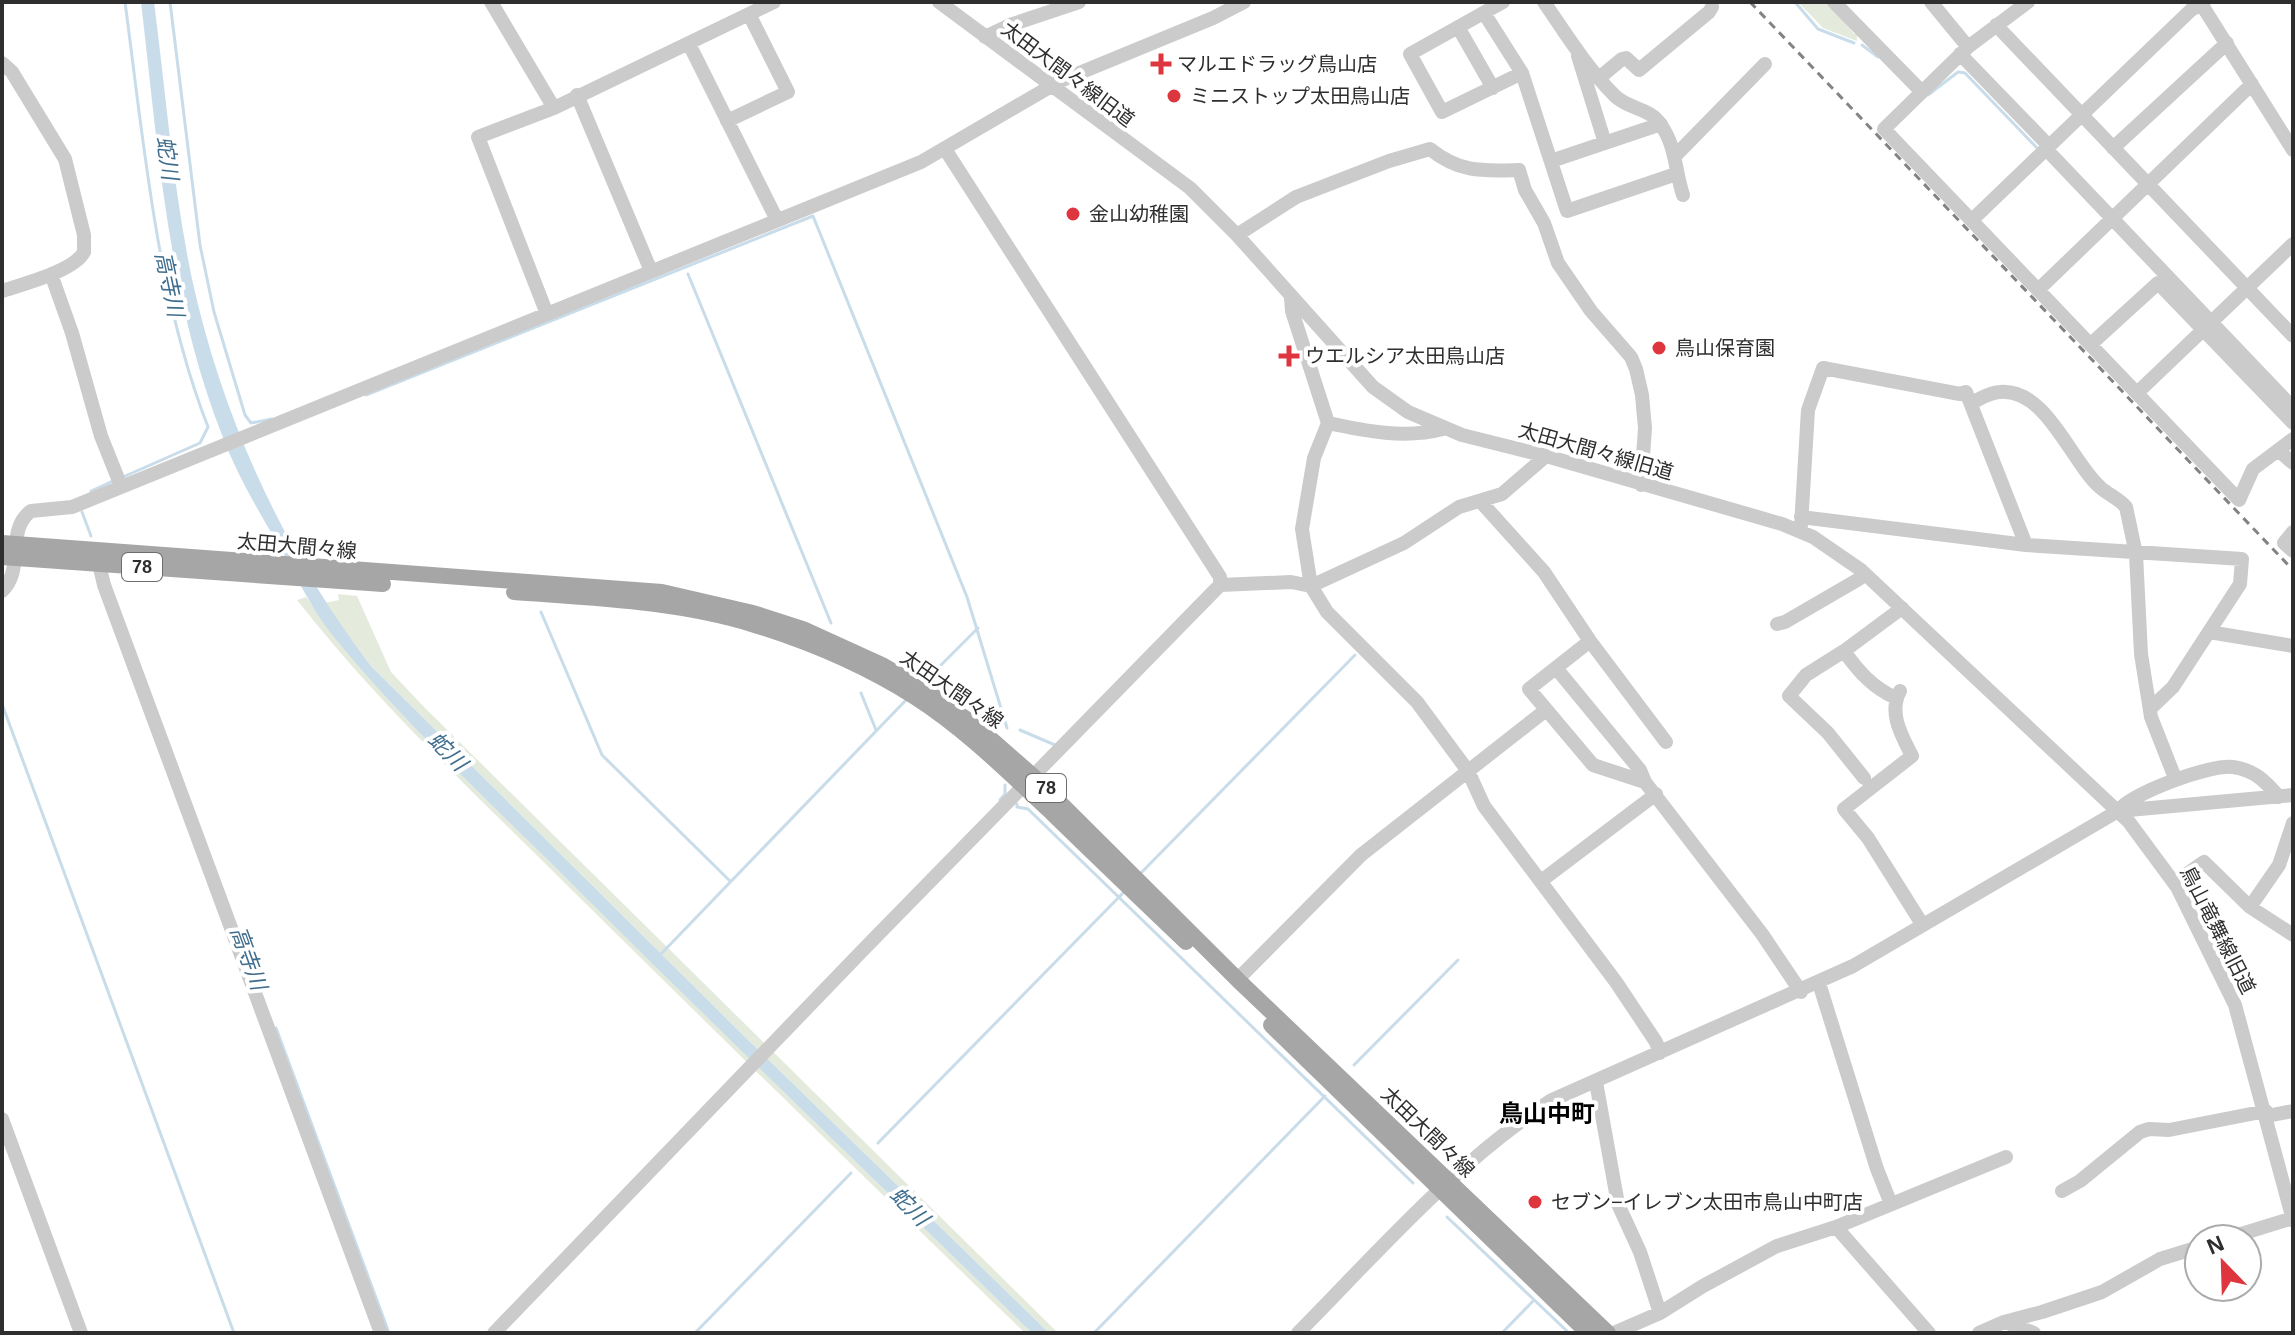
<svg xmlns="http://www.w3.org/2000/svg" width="2295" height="1335" viewBox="0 0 2295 1335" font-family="Helvetica,'Noto Sans JP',sans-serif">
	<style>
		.green { fill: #e4ebdc }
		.water { fill: #c9dcea }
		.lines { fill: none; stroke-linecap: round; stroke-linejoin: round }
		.stream { stroke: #c9dcea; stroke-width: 3 }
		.minor { stroke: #cbcbcb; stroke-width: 14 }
		.major { stroke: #a6a6a6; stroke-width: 16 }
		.rail { stroke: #838383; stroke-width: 3; stroke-dasharray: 8 6; stroke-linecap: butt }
		.poi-dot { fill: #de363f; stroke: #fff; stroke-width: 3 }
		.labels { text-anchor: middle; stroke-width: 8; stroke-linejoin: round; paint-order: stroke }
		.shield { fill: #fff; stroke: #6d6d6d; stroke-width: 2 }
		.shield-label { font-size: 18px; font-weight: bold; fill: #2e2e2e }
		.poi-label { font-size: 20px; fill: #2e2e2e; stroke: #fff; text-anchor: start }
		.street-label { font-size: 20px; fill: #2e2e2e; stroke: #fff }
		.water-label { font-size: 22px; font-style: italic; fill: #3f6d8d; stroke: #fff }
		.quarter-label { font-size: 24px; font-weight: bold; fill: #000; stroke: #fff }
	</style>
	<rect width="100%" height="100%" fill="#fff"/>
	<path class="green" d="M 1798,2 L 1829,2 L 1854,34 L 1857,34 L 1857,41 L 1823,28 Z
		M 338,594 L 357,596 L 391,672 L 425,708 L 1058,1333 L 1049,1333 L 741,1033 L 371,666 L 324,603 L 339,600 Z
		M 306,597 C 375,698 470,781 556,868 C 713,1024 873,1178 1032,1333 L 1025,1333 C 877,1190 730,1046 584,902 C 486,804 383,710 297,600 Z"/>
	<path class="water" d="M 141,2 L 154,2 C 166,94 173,188 192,279 C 223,420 284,552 371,666 L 741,1033 L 1049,1333 L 1032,1333 C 882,1187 732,1043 584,896 C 499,810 406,727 330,632 C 309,605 296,575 279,546 C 258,510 237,475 222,435 C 168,298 158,147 141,2 Z"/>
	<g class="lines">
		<path class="stream" d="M 170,2 L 200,245 L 214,312 L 245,415 L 251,423 L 272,419
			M 1795,2 L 1818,29 L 1854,43
			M 1862,45 L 1878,57
			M 1928,95 L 1958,72 L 1965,73 L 2038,149
			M 688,274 L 831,623
			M 366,395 L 813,216 L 967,597 L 1007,728
			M 123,477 L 200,443 L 208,427 C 156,293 144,144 125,2
			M 91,491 L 113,481
			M 82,512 L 91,536
			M 541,612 L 602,755 L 730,881
			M 924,682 L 978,628
			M 861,693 L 876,730
			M 2,704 L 234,1333
			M 1020,730 L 1055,745
			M 1000,800 L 1005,794 L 1005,785
			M 1017,804 L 1017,807 L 1028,809 L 1413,1183
			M 1139,875 L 1355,655
			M 660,955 L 907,699
			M 276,1028 L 389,1333
			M 1354,1065 L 1458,960
			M 878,1143 L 1123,893
			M 1447,1217 L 1569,1333
			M 695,1333 L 851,1173
			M 1094,1333 L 1325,1096
			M 1502,1333 L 1534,1300"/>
		<path class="minor" d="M 491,2 L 554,108
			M 939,2 L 1190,188 L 1237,235 L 1373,387 L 1408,412 L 1462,435 L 1546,456 L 1782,524 L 1813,537 L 1861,570 L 2129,822 L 2177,887 L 2235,1005 L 2293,1220
			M 1503,2 L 1410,54 L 1442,112 L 1522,73
			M 1544,2 C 1566,34 1587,68 1615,96 C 1628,109 1651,108 1661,125 C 1676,146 1675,171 1683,195
			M 1834,2 L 1922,92
			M 1931,2 L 1968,47
			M 2028,2 L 1968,47 L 1884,129 L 2239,500 L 2253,469 L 2293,439
			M 2200,2 L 2293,150
			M 1484,13 L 1522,73 L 1567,211 L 1676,174
			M 1996,25 L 2293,336
			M 1458,27 L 1493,88
			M 985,37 L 1010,25 L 1079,2
			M 689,44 L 777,220
			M 1960,54 L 2049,146
			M 1578,56 L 1605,143
			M 2,63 L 12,72 L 65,159 L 84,235 L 84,252 C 74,271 23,284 2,291
			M 1599,78 L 1622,59 L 1626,58 L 1639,70 L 1709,12 L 1712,7
			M 577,95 L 651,271
			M 727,121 L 788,92 L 749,14
			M 2113,148 L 2227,43
			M 945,149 L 1220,577 L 1220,585
			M 2046,149 L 2293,408
			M 1676,155 L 1765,64
			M 1551,161 L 1661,124
			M 1972,220 L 2191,10 L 2204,2
			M 1237,235 L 1296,197 L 1389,161 L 1430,149 C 1460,173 1482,171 1519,170 L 1525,190 L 1544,223 L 1558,263 L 1591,311 L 1631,357 L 1636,369 L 1642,395 L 1645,428 L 1641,485
			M 51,274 L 72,333 L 101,436 L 121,486
			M 2038,290 L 2252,84
			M 1291,298 L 1292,311 L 1328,423 L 1314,458 L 1302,529 L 1311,586 L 1327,612 L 1417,702 L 1468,771 L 1484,806 L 1616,982 L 1656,1042 L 1660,1053
			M 547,314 L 478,137 L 554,108 L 774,2
			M 2091,344 L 2158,283 L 2293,423
			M 2137,393 L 2293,244
			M 1971,403 C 1980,399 1990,392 2000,392 C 2047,388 2071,463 2101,488 C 2109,495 2119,499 2126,507 L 2136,554 L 2141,654 L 2151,717 L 2175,778
			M 1328,423 C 1365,431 1405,439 1443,429
			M 2278,450 L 2293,463
			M 1481,502 L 1544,572 L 1590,641 L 1666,742
			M 1801,517 L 2026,545 L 2242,559 L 2240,584 L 2173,687 L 2150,709
			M 1801,526 L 1808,410 L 1823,368 L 1960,394 L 1966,392 L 2026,545
			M 2293,532 L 2284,543 L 2293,551
			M 99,564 L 104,585 L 381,1333
			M 2,591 C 25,570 5,530 31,511 L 72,507 L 921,162 L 1060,81 L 1213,18 L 1244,2
			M 1777,624 L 1785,622 L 1859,579 L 1864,573
			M 2209,632 L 2293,646
			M 1590,641 L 1529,689 L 1593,765 L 1645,782
			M 1844,651 C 1858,671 1873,688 1896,698
			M 1556,668 L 1640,770 L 1645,782 L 1762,934 L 1801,992
			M 1900,691 C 1888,713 1902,736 1912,756 L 1844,809 L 1868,838 L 1922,924
			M 1864,778 L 1828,733 L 1789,696 L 1806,675 L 1844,651 L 1902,608
			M 2118,811 L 2293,795
			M 2293,823 L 2279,865 L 2250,907 L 2293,935
			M 1541,881 L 1656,794
			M 2174,883 L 2204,862 L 2250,907
			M 1238,979 L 1361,855 L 1546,710
			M 1819,983 L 1877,1169 L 1891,1204
			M 1596,1082 L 1618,1204 L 1640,1252 L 1660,1313
			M 2267,1116 L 2293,1111
			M 2,1119 L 81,1333
			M 2062,1191 L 2080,1181 L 2140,1132 L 2149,1129 L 2169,1130 L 2266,1111
			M 1836,1227 L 1929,1333
			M 2225,1239 L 2293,1218
			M 2005,1322 L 2034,1333
			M 494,1333 L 861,952 L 1220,585 L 1291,582 L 1311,586 L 1404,543 L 1459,507 L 1502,494 L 1546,456
			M 1298,1333 C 1378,1252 1454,1164 1550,1101 L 1853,966 L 2118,811 C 2132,793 2210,764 2233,767 C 2255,770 2266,782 2279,797
			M 1614,1333 L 1660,1313 L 1703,1286 L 1777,1246 L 1836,1227 L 2006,1157
			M 1979,1333 L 2004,1322 L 2042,1312 L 2102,1292 L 2160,1259 L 2199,1247"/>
		<path class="major" d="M 2,543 L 662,592 L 753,613 L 803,629 L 882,665 L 924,689 L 976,726 L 1033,776 L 1240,982 L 1608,1333
			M 2,557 L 383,584
			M 514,592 C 594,598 678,601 755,625 C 810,642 866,666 915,697 C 965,729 1007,771 1050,811 C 1095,855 1140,898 1186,942
			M 1271,1025 L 1588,1333"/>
		<path class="rail" d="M 1750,2 L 2293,570"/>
	</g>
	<g class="poi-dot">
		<path d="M1157 52h8v8h8v8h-8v8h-8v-8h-8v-8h8z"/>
		<circle cx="1174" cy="96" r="8"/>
		<circle cx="1073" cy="214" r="8"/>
		<circle cx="1659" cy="348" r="8"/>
		<path d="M1285 344h8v8h8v8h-8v8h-8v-8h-8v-8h8z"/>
		<circle cx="1535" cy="1202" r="8"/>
	</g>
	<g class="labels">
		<g class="shield">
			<rect x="122" y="553" width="40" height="28" rx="6"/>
			<rect x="1026" y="774" width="40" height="28" rx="6"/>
		</g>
		<g class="shield-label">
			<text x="142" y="573">78</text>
			<text x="1046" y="794">78</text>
		</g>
		<g class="poi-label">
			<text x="1177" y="71">マルエドラッグ鳥山店</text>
			<text x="1190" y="103">ミニストップ太田鳥山店</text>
			<text x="1089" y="221">金山幼稚園</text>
			<text x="1675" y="355">鳥山保育園</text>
			<text x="1305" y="363">ウエルシア太田鳥山店</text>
			<text x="1551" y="1209">セブン−イレブン太田市鳥山中町店</text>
		</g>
		<g class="street-label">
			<text transform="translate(1068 74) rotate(37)" y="7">太田大間々線旧道</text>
			<text transform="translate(1596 451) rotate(16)" y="7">太田大間々線旧道</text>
			<text transform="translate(297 546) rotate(5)" y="7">太田大間々線</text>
			<text transform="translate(952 689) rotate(35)" y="7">太田大間々線</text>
			<text transform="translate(2218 930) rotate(63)" y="7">鳥山竜舞線旧道</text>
			<text transform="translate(1428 1132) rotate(44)" y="7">太田大間々線</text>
		</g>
		<g class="water-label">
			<text transform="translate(168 158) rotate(82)" y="8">蛇川</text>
			<text transform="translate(170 284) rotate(78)" y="8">高寺川</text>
			<text transform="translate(448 751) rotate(45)" y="8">蛇川</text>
			<text transform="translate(249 958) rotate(70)" y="8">高寺川</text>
			<text transform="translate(910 1206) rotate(45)" y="8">蛇川</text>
		</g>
		<g class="quarter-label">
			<text x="1547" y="1122">鳥山中町</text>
		</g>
	</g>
	<rect width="2295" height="1335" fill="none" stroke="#2e2e2e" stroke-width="8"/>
	<g transform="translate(2223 1263) rotate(337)"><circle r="38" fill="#ffffff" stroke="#ababab" stroke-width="2"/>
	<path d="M0-6L14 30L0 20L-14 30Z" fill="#de363f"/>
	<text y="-12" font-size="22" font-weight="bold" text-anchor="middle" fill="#2e2e2e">N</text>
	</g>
</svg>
